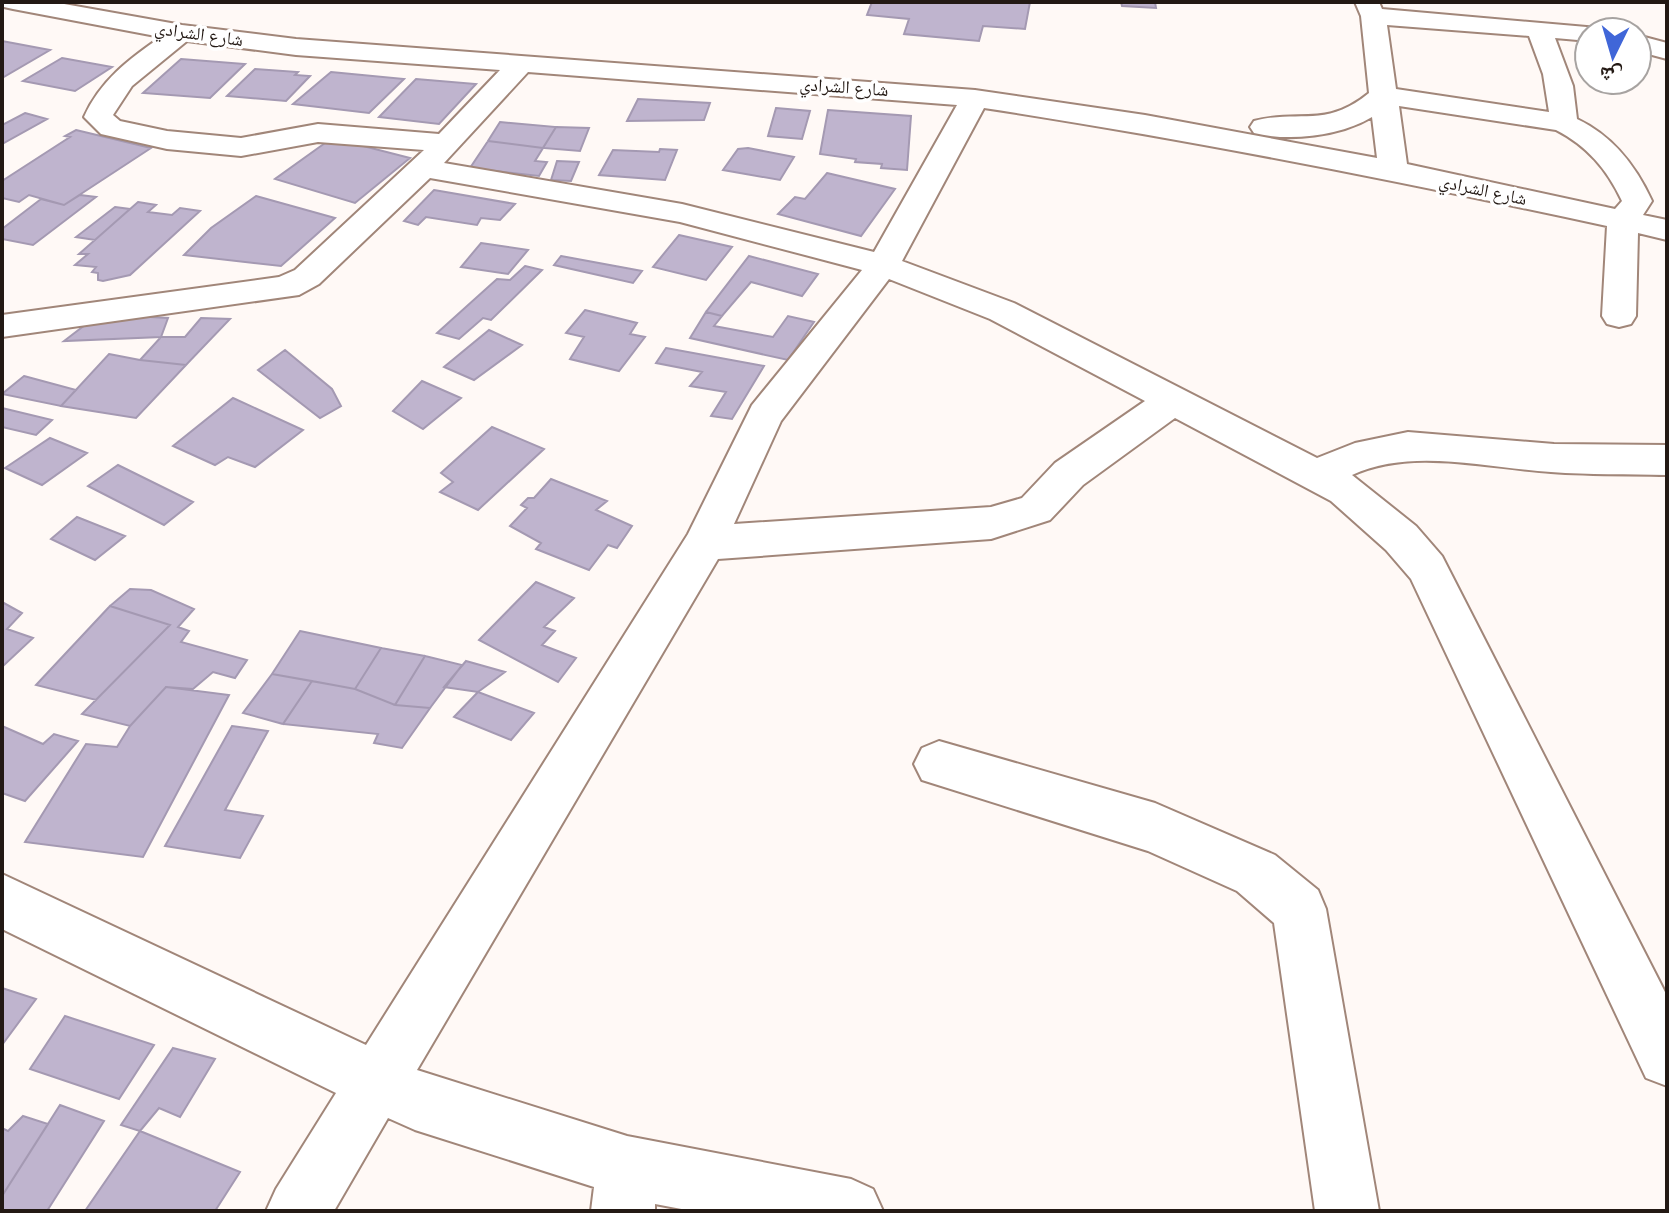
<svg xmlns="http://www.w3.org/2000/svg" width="1669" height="1213" viewBox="0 0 1669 1213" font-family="Lato,'Noto Naskh Arabic',sans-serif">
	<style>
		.building { fill: #bfb4ce; stroke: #a499b2; stroke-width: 2 }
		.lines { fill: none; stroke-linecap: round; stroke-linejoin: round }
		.minor-casing { stroke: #a18679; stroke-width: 4 }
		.minor { fill: #fff; fill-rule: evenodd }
		.labels { text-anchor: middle; stroke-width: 7; stroke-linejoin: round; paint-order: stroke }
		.far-street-label { font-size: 18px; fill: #231914; stroke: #fff }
	</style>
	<rect width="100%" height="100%" fill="#fff9f6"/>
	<path class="building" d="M 872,2 L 1030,2 L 1025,29 L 983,26 L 979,41 L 904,34 L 909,19 L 867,15 Z
		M 1121,2 L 1155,2 L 1156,8 L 1122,6 Z
		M 2,41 L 50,50 L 2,78 Z
		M 62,58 L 112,67 L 75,91 L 23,81 Z
		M 181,59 L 245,64 L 210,98 L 143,93 Z
		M 255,69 L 298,72 L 295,75 L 310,76 L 286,101 L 227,96 Z
		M 331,72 L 404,79 L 369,113 L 293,104 Z
		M 416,79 L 476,84 L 439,124 L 379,117 Z
		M 638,99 L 710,103 L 704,120 L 627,121 Z
		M 776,108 L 810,111 L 802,139 L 768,136 Z
		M 828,110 L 911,116 L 907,170 L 881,168 L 882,164 L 855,162 L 856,159 L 820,154 Z
		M 25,113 L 47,119 L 2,144 L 2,125 Z
		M 500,122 L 556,127 L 543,148 L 488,141 Z
		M 556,127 L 589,128 L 580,151 L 543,148 Z
		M 76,130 L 151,148 L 64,205 L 29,195 L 19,202 L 2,198 L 2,181 L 70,137 L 65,136 Z
		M 332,138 L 410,158 L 355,203 L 275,179 Z
		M 488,141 L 543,148 L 535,161 L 547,162 L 539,176 L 470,168 Z
		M 748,148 L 794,157 L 780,180 L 723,170 L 738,149 Z
		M 660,149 L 677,150 L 665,180 L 599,175 L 613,150 L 659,152 Z
		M 557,161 L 579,162 L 571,181 L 551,180 Z
		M 827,173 L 895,189 L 861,236 L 778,214 L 795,197 L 805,199 Z
		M 434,190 L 515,204 L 500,220 L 481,218 L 477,225 L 426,217 L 418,225 L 404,221 Z
		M 80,195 L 96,197 L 33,245 L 2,239 L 2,229 L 41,199 L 64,205 Z
		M 256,196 L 335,218 L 281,266 L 184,255 L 211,228 Z
		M 138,202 L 156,205 L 148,212 L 172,215 L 180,208 L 200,211 L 130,275 L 103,281 L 98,280 L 98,273 L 92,272 L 96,267 L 75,265 L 88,254 L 79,254 Z
		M 115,207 L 130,209 L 95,240 L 76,237 Z
		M 679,235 L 732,247 L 706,280 L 653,267 Z
		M 481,243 L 528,250 L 508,274 L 461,267 Z
		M 561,256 L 642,271 L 633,283 L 554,265 Z
		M 749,256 L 818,274 L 802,296 L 751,282 L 722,316 L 706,312 Z
		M 525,266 L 542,270 L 491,320 L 483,318 L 459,339 L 437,333 L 497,279 L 510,280 Z
		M 585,310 L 637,323 L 630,334 L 645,337 L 619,371 L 570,359 L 584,337 L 566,333 Z
		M 706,312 L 722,316 L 714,326 L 773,337 L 788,316 L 814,322 L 788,360 L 690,338 Z
		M 133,316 L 168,318 L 161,337 L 64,341 L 85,325 Z
		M 201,318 L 230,319 L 186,365 L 140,360 L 161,337 L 185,337 Z
		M 489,330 L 522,345 L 474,380 L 444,367 Z
		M 666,348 L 764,366 L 732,419 L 711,416 L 726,392 L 690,386 L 702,372 L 656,363 Z
		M 285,350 L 332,389 L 341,406 L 320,418 L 258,370 Z
		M 109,354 L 140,360 L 186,365 L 136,418 L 61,406 Z
		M 24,376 L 76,390 L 61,406 L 2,394 Z
		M 422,381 L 461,398 L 423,429 L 393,411 Z
		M 233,398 L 303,430 L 255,467 L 228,457 L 215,465 L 173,446 Z
		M 2,408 L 52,420 L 36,435 L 2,427 Z
		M 492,427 L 544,449 L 478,510 L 440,492 L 453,482 L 441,473 Z
		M 50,438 L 87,453 L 42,485 L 5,468 Z
		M 118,465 L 193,502 L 164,525 L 88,486 Z
		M 551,479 L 607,501 L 596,510 L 632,526 L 617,548 L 608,545 L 589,570 L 536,549 L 541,543 L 510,526 L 527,508 L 521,505 L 528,498 L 534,498 Z
		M 77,517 L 125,536 L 95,560 L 51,539 Z
		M 536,582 L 574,598 L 544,627 L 555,631 L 542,645 L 576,658 L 558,682 L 479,640 Z
		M 130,589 L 151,590 L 194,609 L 178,627 L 189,631 L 181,642 L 247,660 L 235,678 L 213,672 L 193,689 L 166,687 L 130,726 L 82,714 L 170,625 L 110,606 Z
		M 2,602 L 22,613 L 7,629 L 33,638 L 2,667 Z
		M 110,606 L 170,625 L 96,700 L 36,685 Z
		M 300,631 L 381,648 L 355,689 L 272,674 Z
		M 381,648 L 425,656 L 395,705 L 355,689 Z
		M 425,656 L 462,665 L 430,708 L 395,705 Z
		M 466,661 L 505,672 L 478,692 L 444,687 Z
		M 272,674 L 312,681 L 283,724 L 243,713 Z
		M 312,681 L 355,689 L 395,705 L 430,708 L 402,748 L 374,743 L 378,734 L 283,724 Z
		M 166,687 L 229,695 L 143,857 L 25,842 L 86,744 L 117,747 L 130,726 Z
		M 478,692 L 534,713 L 511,740 L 454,717 Z
		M 2,726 L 43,744 L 54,734 L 78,741 L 25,801 L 2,793 Z
		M 232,726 L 268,731 L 225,810 L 263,816 L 240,858 L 165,846 Z
		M 2,988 L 36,999 L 2,1045 Z
		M 65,1016 L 154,1045 L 119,1099 L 30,1069 Z
		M 173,1048 L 215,1059 L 180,1117 L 159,1108 L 140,1131 L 121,1125 Z
		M 60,1105 L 104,1121 L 47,1211 L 2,1211 L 2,1196 Z
		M 23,1116 L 48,1124 L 2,1196 L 2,1128 L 8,1131 Z
		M 140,1131 L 240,1172 L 215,1211 L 85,1211 Z"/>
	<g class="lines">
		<g class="minor-casing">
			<path id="minor" d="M 2,2 L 53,2 L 182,25 L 296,39 L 975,90 L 1145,115 L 1377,158 L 1372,117 C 1340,136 1290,142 1254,133 L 1250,127 L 1254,121 C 1300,109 1325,129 1369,93 L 1361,16 L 1355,2 L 1379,2 L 1382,9 L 1598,28 L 1601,32 L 1589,32 L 1589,41 L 1555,38 L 1573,86 L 1577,119 C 1613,136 1636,166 1652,201 L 1643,215 L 1667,220 L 1667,240 L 1638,233 L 1636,316 L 1631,324 L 1619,327 L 1607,324 L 1602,316 L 1607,226 C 1400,181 1193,140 984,108 L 902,261 L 1014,303 L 1317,458 L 1355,443 L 1408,432 L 1554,444 L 1667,445 L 1667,475 C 1628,474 1589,475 1551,472 C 1487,468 1412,447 1352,475 L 1416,526 L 1442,556 L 1667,996 L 1667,1086 L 1646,1078 L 1411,579 L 1386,550 L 1331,501 L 1175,418 L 1083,485 L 1050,520 L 991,539 L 718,559 L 417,1070 L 627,1136 L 851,1179 L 873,1189 L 883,1211 L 692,1211 L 655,1204 L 655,1211 L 591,1211 L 594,1187 L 415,1130 L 388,1118 L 334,1211 L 266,1211 L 276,1189 L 336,1093 L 2,929 L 2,874 L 366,1045 L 688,534 L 752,405 L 862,270 L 680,222 L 430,178 L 319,284 L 299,295 L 2,337 L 2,315 L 279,277 L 295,270 L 424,150 L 318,142 L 241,156 L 167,149 L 101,134 L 84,117 C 100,81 129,59 161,37 L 13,9 L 4,7 ZM 1387,25 L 1529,36 L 1543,74 L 1549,112 L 1396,89 ZM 187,41 L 296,55 L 500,70 L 439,134 L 318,124 L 241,138 L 167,131 L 120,121 L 113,115 L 132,86 ZM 528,72 L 957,105 L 874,252 L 682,204 L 444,163 ZM 1399,106 L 1556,130 C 1587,146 1607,169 1622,201 L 1615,209 L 1407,164 ZM 889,279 L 990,319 L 1145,401 L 1055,463 L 1022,498 L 991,507 L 734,524 L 781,421 Z
				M 1637,35 L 1667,43 L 1667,59 L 1637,51 Z
				M 939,741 L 1155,803 L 1275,855 L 1318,890 L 1326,909 L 1379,1211 L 1315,1211 L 1274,923 L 1237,891 L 1148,851 L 922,780 L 914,764 L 922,748 Z"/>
		</g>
		<use href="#minor" class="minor"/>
	</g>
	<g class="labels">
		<g class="far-street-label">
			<text transform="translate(199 34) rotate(8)" y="6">شارع الشرادي</text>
			<text transform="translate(844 87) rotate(4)" y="6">شارع الشرادي</text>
			<text transform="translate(1483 190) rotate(12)" y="6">شارع الشرادي</text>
		</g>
	</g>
	<rect width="1669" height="1213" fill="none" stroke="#231914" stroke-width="8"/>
	<g transform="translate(1613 56) rotate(185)"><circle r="38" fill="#ffffff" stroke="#a7a3a1" stroke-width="2"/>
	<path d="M0-6L14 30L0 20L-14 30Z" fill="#4066d8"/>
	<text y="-12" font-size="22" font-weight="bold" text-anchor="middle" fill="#231914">ش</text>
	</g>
</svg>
